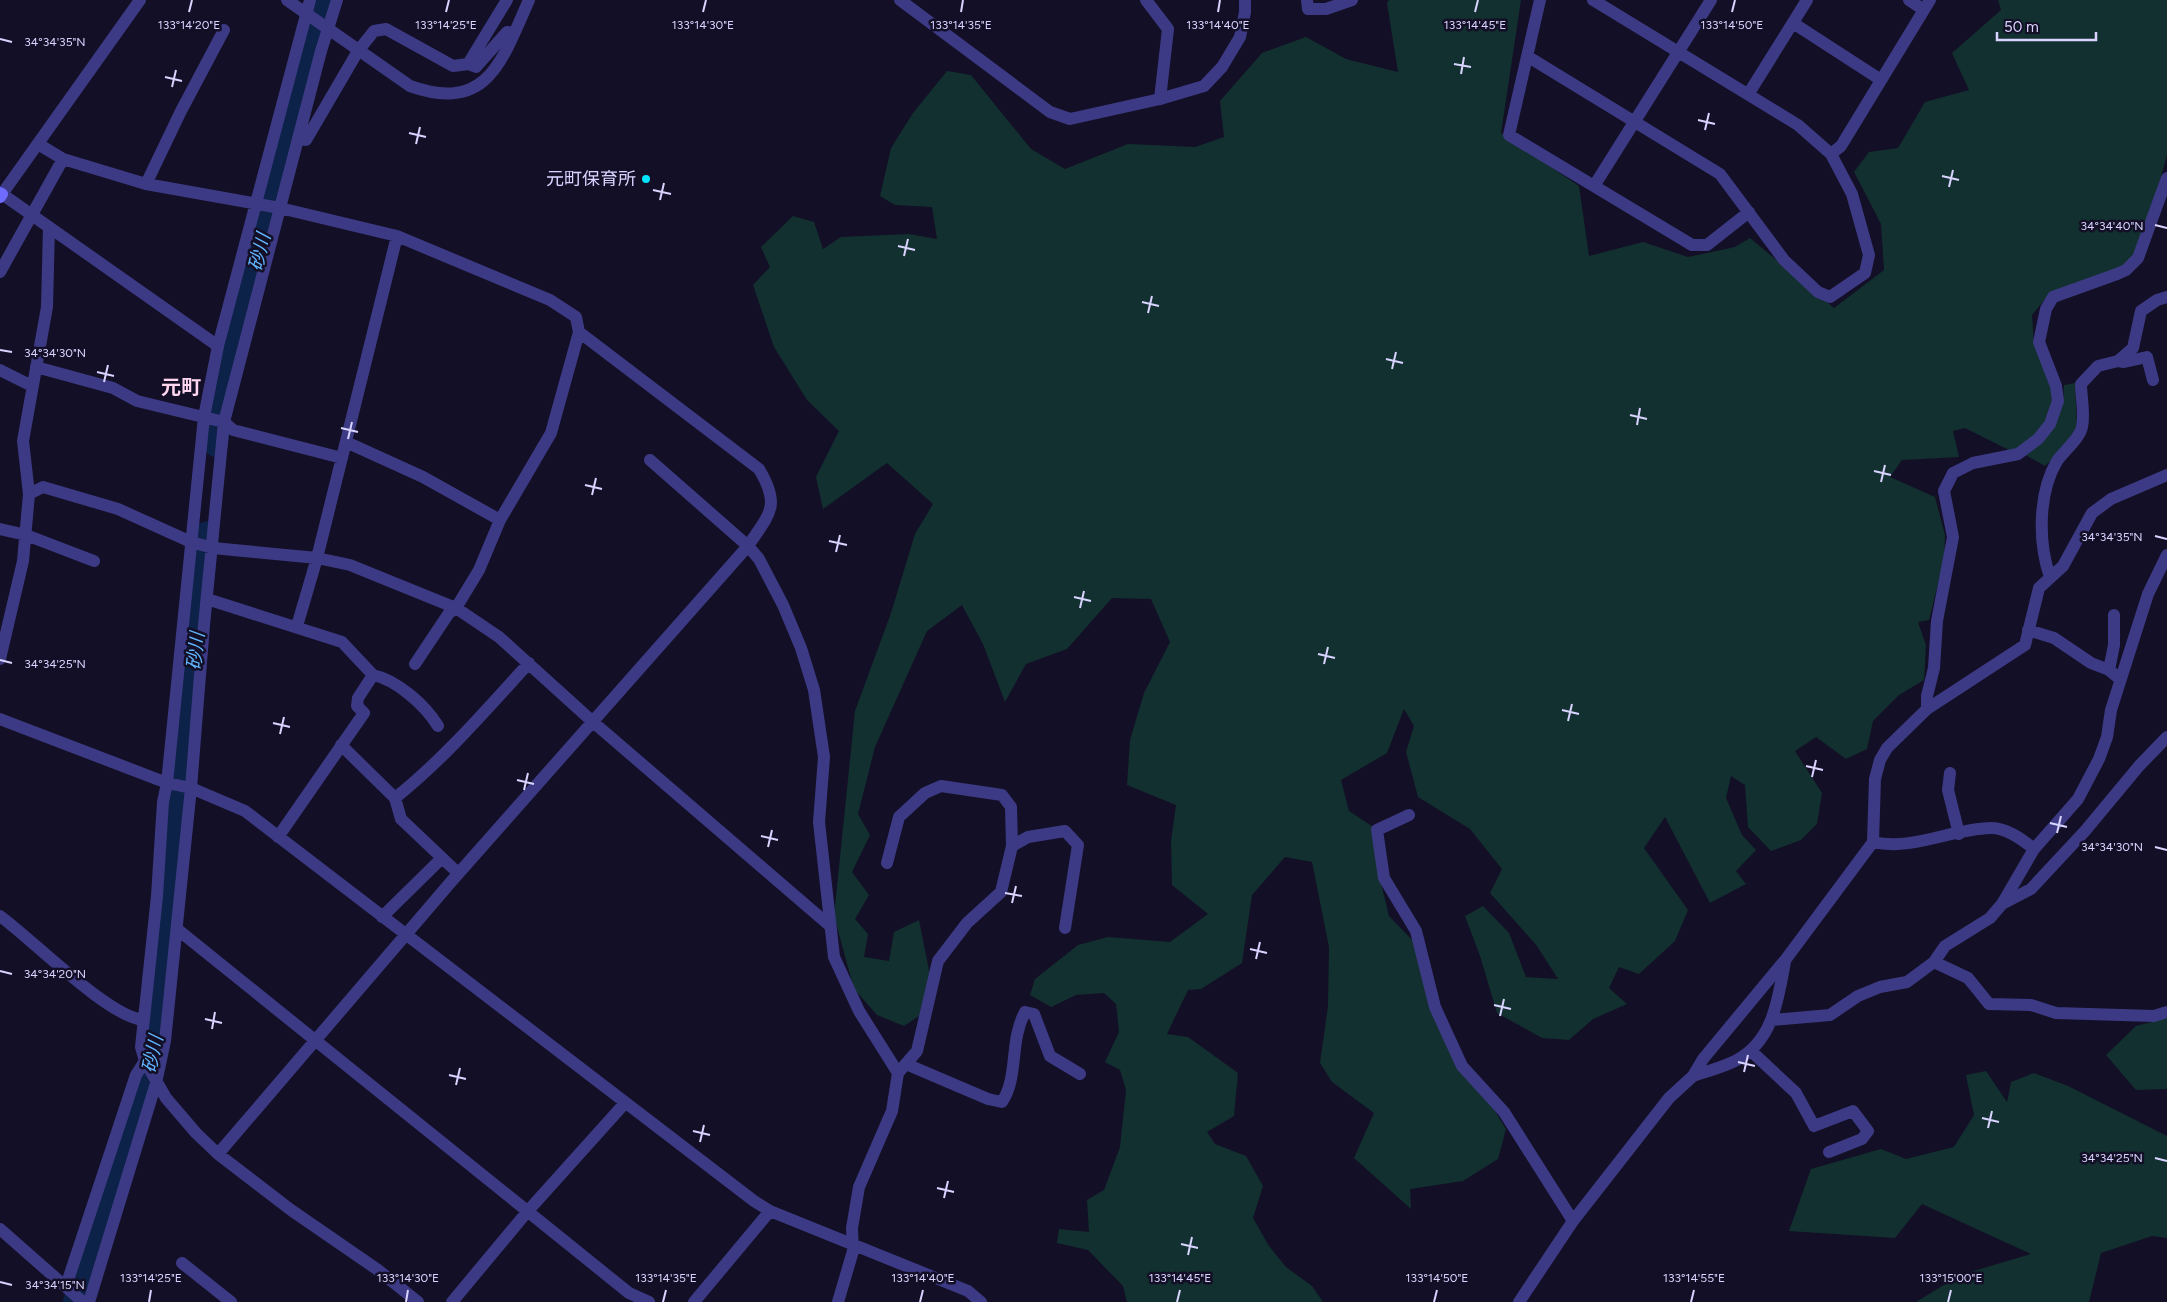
<svg xmlns="http://www.w3.org/2000/svg" width="2167" height="1302" viewBox="0 0 2167 1302" font-family="Figtree,'Noto Sans JP',sans-serif">
	<style>
		.green { fill: #12302f }
		.lines { fill: none; stroke-linecap: round; stroke-linejoin: round }
		.river { stroke: #0c2248; stroke-width: 24 }
		.minor { stroke: #3d3a85; stroke-width: 12 }
		.tertiary { stroke: #3d3a85; stroke-width: 12 }
		.secondary { stroke: #6f6bff; stroke-width: 12 }
		.ticks { fill: none; stroke: #d9d4ff; stroke-width: 2 }
		.poi-dot { fill: #00e5ff; stroke: #130f26; stroke-width: 2 }
		.labels { text-anchor: middle; stroke-width: 5; stroke-linejoin: round; paint-order: stroke }
		.poi-label { font-size: 18px; fill: #d9d4ff; stroke: #130f26; text-anchor: end }
		.water-label { font-size: 19px; font-style: italic; fill: #62b6ff; stroke: #130f26 }
		.quarter-label { font-size: 20px; font-weight: bold; fill: #ffd6f0; stroke: #130f26 }
		.ticks-label { font-size: 12px; text-anchor: middle; fill: #d9d4ff; stroke: #130f26; stroke-width: 5; stroke-linejoin: round; paint-order: stroke }
	</style>
	<rect width="100%" height="100%" fill="#130f26"/>
	<path class="green" d="M 1389,0 L 1521,0 L 1501,133 L 1579,186 L 1589,256 L 1643,242 L 1688,257 L 1735,247 L 1750,238 L 1834,308 L 1884,270 L 1881,224 L 1854,172 L 1869,152 L 1898,148 L 1925,102 L 1969,90 L 1952,53 L 2001,10 L 1998,0 L 2167,0 L 2167,155 L 2142,245 L 2130,261 L 2109,273 L 2051,292 L 2032,315 L 2034,344 L 2052,388 L 2054,408 L 2039,433 L 2015,453 L 1965,428 L 1953,431 L 1959,457 L 1902,460 L 1890,477 L 1935,497 L 1945,535 L 1944,560 L 1929,620 L 1918,622 L 1926,645 L 1924,680 L 1899,695 L 1873,721 L 1867,749 L 1846,759 L 1816,737 L 1795,751 L 1822,793 L 1817,824 L 1801,840 L 1771,851 L 1748,827 L 1745,785 L 1731,776 L 1726,798 L 1742,835 L 1756,850 L 1736,871 L 1746,884 L 1710,903 L 1665,817 L 1644,848 L 1688,910 L 1675,941 L 1639,974 L 1619,967 L 1609,988 L 1627,1004 L 1593,1019 L 1569,1040 L 1542,1038 L 1497,1013 L 1480,956 L 1465,916 L 1483,906 L 1509,933 L 1526,977 L 1558,979 L 1537,946 L 1490,893 L 1502,869 L 1470,829 L 1418,797 L 1406,752 L 1414,726 L 1404,709 L 1387,753 L 1341,780 L 1349,811 L 1375,828 L 1379,875 L 1389,916 L 1416,944 L 1431,1007 L 1506,1129 L 1498,1159 L 1463,1181 L 1410,1189 L 1411,1209 L 1354,1158 L 1374,1113 L 1332,1082 L 1320,1063 L 1328,1006 L 1329,947 L 1312,862 L 1285,857 L 1252,895 L 1242,963 L 1201,989 L 1188,990 L 1167,1034 L 1188,1037 L 1238,1073 L 1234,1116 L 1207,1132 L 1215,1144 L 1246,1156 L 1263,1186 L 1253,1218 L 1269,1246 L 1286,1267 L 1312,1286 L 1323,1302 L 1127,1302 L 1123,1286 L 1088,1250 L 1057,1243 L 1059,1229 L 1089,1232 L 1087,1200 L 1104,1190 L 1120,1147 L 1126,1090 L 1120,1070 L 1105,1062 L 1119,1032 L 1116,1004 L 1104,993 L 1076,995 L 1051,1007 L 1030,995 L 1035,979 L 1078,945 L 1108,937 L 1170,942 L 1208,914 L 1172,885 L 1171,841 L 1176,805 L 1127,785 L 1130,740 L 1144,693 L 1170,642 L 1151,599 L 1112,598 L 1067,649 L 1026,664 L 1005,702 L 983,644 L 962,605 L 927,631 L 875,747 L 858,814 L 870,835 L 852,872 L 869,895 L 855,919 L 868,934 L 864,957 L 889,961 L 894,932 L 919,920 L 930,975 L 919,1016 L 904,1026 L 877,1015 L 854,989 L 834,916 L 855,711 L 891,613 L 915,534 L 933,504 L 887,463 L 823,509 L 816,477 L 839,431 L 807,400 L 774,347 L 753,285 L 770,267 L 761,247 L 793,216 L 814,222 L 823,249 L 841,237 L 909,234 L 937,239 L 932,207 L 895,205 L 880,196 L 891,148 L 913,113 L 947,71 L 971,75 L 1031,149 L 1065,169 L 1128,144 L 1195,147 L 1224,137 L 1220,101 L 1262,53 L 1306,37 L 1346,59 L 1398,72 L 1387,3 Z
		M 2075,383 L 2077,426 L 2061,452 L 2045,466 L 2024,454 L 2063,401 L 2064,385 Z
		M 2167,1018 L 2167,1089 L 2136,1090 L 2106,1055 L 2136,1026 Z
		M 1986,1071 L 2007,1102 L 2011,1082 L 2034,1073 L 2068,1086 L 2167,1136 L 2167,1238 L 2152,1236 L 2101,1253 L 2089,1302 L 1916,1302 L 1960,1275 L 2031,1254 L 1922,1204 L 1895,1238 L 1789,1231 L 1811,1169 L 1881,1149 L 1906,1159 L 1954,1147 L 1974,1115 L 1966,1075 Z"/>
	<g class="lines">
		<path class="river" d="M 216,445 L 220,406 L 266,214 L 323,0
			M 75,1302 L 144,1089 L 158,1035 L 207,533"/>
		<path class="minor" d="M 310,0 L 218,346 L 204,417 L 167,783 L 163,802 L 157,896 L 141,1047 L 145,1061 L 166,1098 L 196,1133 L 218,1154 L 291,1210 L 378,1270 L 418,1302
			M 1146,0 L 1168,29 L 1160,99
			M 1307,0 L 1308,9 L 1326,9 L 1352,0
			M 1540,0 L 1509,135 L 1692,245 L 1707,245 L 1749,212
			M 1909,0 L 1924,10
			M 1793,23 L 1881,80
			M 1527,56 L 1720,174 L 1784,260 L 1818,292 L 1830,297 L 1865,273 L 1869,255 L 1852,194 L 1831,154 L 1798,125 L 1593,0
			M 468,64 L 476,67 L 507,32 L 514,33
			M 1749,93 L 1807,0
			M 298,138 L 306,140 L 358,51 L 374,31 L 386,29 L 453,66 L 468,64 L 507,0
			M 38,144 L 63,159 L 146,184 L 280,208 L 397,236 L 550,300 L 576,317 L 579,332 L 551,433 L 500,520 L 479,570 L 456,608 L 449,613 L 415,664
			M 1831,154 L 1841,146 L 1930,0
			M 146,184 L 181,111 L 224,30
			M 1594,186 L 1711,0
			M 0,272 L 63,159
			M 2118,361 L 2124,362 L 2147,357 L 2153,380
			M 36,367 L 113,388 L 137,401 L 224,422 L 233,430 L 342,458
			M 0,370 L 32,386
			M 346,442 L 423,477 L 500,520
			M 650,460 L 748,546 L 759,559 L 783,605 L 801,648 L 814,690 L 824,757 L 819,822 L 834,957 L 859,1011 L 898,1073
			M 29,494 L 23,441 L 47,307 L 49,227
			M 0,529 L 26,535 L 94,561
			M 2050,577 C 2038,543 2038,493 2057,461 C 2064,451 2080,438 2082,427 C 2085,414 2081,397 2081,384 L 2098,366 L 2118,361 L 2133,348 L 2141,311 L 2157,300 L 2167,297
			M 207,599 L 342,642 L 373,675 L 358,698 L 357,706 L 364,713 L 278,837
			M 297,626 L 317,558 L 397,236
			M 2028,630 L 2054,638 L 2091,663 L 2109,670 L 2120,679
			M 0,659 L 23,561 L 29,494 L 43,487 L 118,509 L 191,542 L 213,548 L 317,558 L 350,565 L 456,608 L 499,637 L 593,722 L 829,925
			M 2109,670 L 2114,645 L 2114,615
			M 373,675 C 397,680 425,705 438,726
			M 1927,709 L 1927,696 L 1934,668 L 1937,621 L 1953,537 L 1944,491 L 1953,473 L 1973,463 L 2018,454 L 2038,439 L 2050,424 L 2058,401 L 2056,386 L 2039,342 L 2046,309 L 2053,297 L 2117,274 L 2126,270 L 2138,258 L 2167,178
			M 0,719 L 167,783 L 191,788 L 245,811 L 754,1201 L 770,1211 L 968,1291 L 981,1302
			M 341,745 L 395,798 L 401,819 L 458,873
			M 1950,773 L 1948,790 L 1959,834
			M 395,798 C 445,758 486,710 529,663
			M 1409,815 L 1377,830 L 1384,878 L 1416,931 L 1435,1007 L 1462,1066 L 1504,1112 L 1573,1221
			M 1873,842 C 1913,851 1951,829 1990,828 C 2006,827 2023,840 2034,849
			M 1012,846 L 1028,837 L 1065,831 L 1078,845 L 1065,928
			M 2002,904 L 2031,889 L 2085,831 L 2139,766 L 2167,737
			M 0,916 C 32,939 109,1018 144,1020
			M 382,917 L 442,858
			M 177,929 L 629,1293 L 649,1302
			M 1934,962 L 1968,978 L 1989,1004 L 2031,1005 L 2056,1013 L 2154,1016 L 2167,1012
			M 1772,1020 L 1830,1015 L 1858,996 L 1880,987 L 1907,982 L 1934,962 L 1945,946 L 1990,918 L 2002,904 L 2034,849 L 2078,799 L 2099,759 L 2107,737 L 2111,710 L 2148,594 L 2167,555
			M 1751,1051 L 1796,1093 L 1814,1126 L 1853,1111 L 1868,1131 L 1862,1139 L 1829,1152
			M 906,1064 L 988,1099 L 1002,1102 C 1019,1076 1009,1042 1025,1012 L 1034,1014 L 1050,1056 L 1080,1074
			M 1693,1076 C 1708,1071 1724,1067 1737,1060 C 1774,1040 1778,998 1785,962
			M 218,1154 L 450,883 L 748,546 C 770,513 781,506 759,469 L 579,332
			M 182,1263 L 231,1302
			M 66,1286 L 136,1075 L 145,1061
			M 89,1302 L 156,1083 L 165,1041 L 191,788 L 204,625 L 224,422 L 321,51 L 337,0
			M 452,1302 L 527,1212 L 625,1103
			M 694,1302 L 770,1211
			M 838,1302 L 853,1251 L 852,1228 L 859,1187 L 892,1111 L 898,1073 L 917,1051 L 938,961 L 967,923 L 1001,892 L 1012,846 L 1011,807 L 1002,795 L 941,786 L 925,793 L 899,817 L 887,863
			M 1519,1302 L 1573,1221 L 1669,1098 L 1693,1076 L 1703,1059 L 1786,959 L 1873,842 L 1875,779 L 1880,760 L 1887,748 L 1927,709 L 2025,645 L 2039,588 L 2063,566 L 2092,513 L 2111,499 L 2167,475"/>
		<path class="tertiary" d="M 140,0 L 2,194 L 218,346
			M 287,0 L 410,86 C 488,114 502,60 529,0
			M 900,0 L 1050,112 L 1070,119 L 1160,99 L 1204,86 L 1222,67 L 1240,37 L 1245,12 L 1245,0
			M 0,1229 L 83,1302"/>
		<path class="secondary" d="M 0,193 L 2,194 L 0,197"/>
	</g>
	<path class="ticks" d="M 189,12 L 192,0M 446,12 L 449,0M 703,12 L 706,0M 961,12 L 963,0M 1218,12 L 1220,0M 1475,12 L 1478,0M 1732,12 L 1735,0M 0,39 L 12,42M 1454,64 L 1471,67M 1461,74 L 1464,57M 165,77 L 182,81M 172,87 L 176,70M 1698,120 L 1715,124M 1705,130 L 1709,113M 409,133 L 426,137M 416,144 L 420,127M 1942,176 L 1959,180M 1949,187 L 1953,170M 653,190 L 671,194M 660,200 L 664,183M 2155,225 L 2167,228M 898,246 L 915,250M 904,256 L 908,239M 1142,302 L 1159,306M 1148,313 L 1152,296M 0,350 L 12,352M 1386,359 L 1403,363M 1392,369 L 1396,352M 97,372 L 114,376M 104,382 L 108,365M 1630,415 L 1647,419M 1637,425 L 1640,408M 341,428 L 358,432M 348,439 L 352,422M 1874,471 L 1891,475M 1881,482 L 1885,465M 585,485 L 602,489M 592,495 L 596,478M 2155,536 L 2167,539M 829,541 L 847,545M 836,552 L 840,535M 1074,597 L 1091,601M 1080,608 L 1084,591M 1318,654 L 1335,658M 0,660 L 12,663M 1324,664 L 1328,647M 1562,710 L 1579,714M 1568,721 L 1572,704M 273,723 L 290,727M 280,734 L 284,717M 1806,766 L 1823,770M 1812,777 L 1816,760M 517,780 L 534,784M 524,790 L 528,773M 2050,823 L 2067,827M 2057,833 L 2061,816M 761,836 L 778,840M 768,847 L 772,830M 2155,847 L 2167,850M 1005,893 L 1022,896M 1012,903 L 1016,886M 1250,949 L 1267,953M 1256,959 L 1260,942M 0,971 L 12,974M 1494,1005 L 1511,1009M 1500,1016 L 1504,999M 205,1019 L 222,1023M 212,1029 L 215,1012M 1738,1062 L 1755,1066M 1744,1072 L 1748,1055M 449,1075 L 466,1079M 456,1085 L 460,1068M 1982,1118 L 1999,1122M 1988,1128 L 1992,1111M 693,1131 L 710,1135M 700,1142 L 704,1125M 2155,1158 L 2167,1161M 937,1188 L 954,1192M 944,1198 L 948,1181M 1181,1244 L 1198,1248M 1188,1255 L 1192,1237M 0,1282 L 12,1285M 149,1302 L 151,1290M 406,1302 L 408,1290M 663,1302 L 666,1290M 920,1302 L 923,1290M 1177,1302 L 1180,1290M 1434,1302 L 1437,1290M 1691,1302 L 1694,1290M 1948,1302 L 1951,1290"/>
	<circle class="poi-dot" cx="646" cy="179" r="5"/>
	<g class="labels">
		<g class="poi-label">
			<text x="636" y="185">元町保育所</text>
		</g>
		<g class="water-label">
			<text transform="translate(259 252) rotate(-76)" y="7">砂川</text>
			<text transform="translate(195 651) rotate(-84)" y="7">砂川</text>
			<text transform="translate(152 1054) rotate(-78)" y="7">砂川</text>
		</g>
		<g class="quarter-label">
			<text x="181" y="394">元町</text>
		</g>
	</g>
	<g class="ticks-label">
		<text x="189" y="29">133°14'20"E</text>
		<text x="446" y="29">133°14'25"E</text>
		<text x="703" y="29">133°14'30"E</text>
		<text x="961" y="29">133°14'35"E</text>
		<text x="1218" y="29">133°14'40"E</text>
		<text x="1475" y="29">133°14'45"E</text>
		<text x="1732" y="29">133°14'50"E</text>
		<text x="55" y="46">34°34'35"N</text>
		<text x="2112" y="230">34°34'40"N</text>
		<text x="55" y="357">34°34'30"N</text>
		<text x="2112" y="541">34°34'35"N</text>
		<text x="55" y="668">34°34'25"N</text>
		<text x="2112" y="851">34°34'30"N</text>
		<text x="55" y="978">34°34'20"N</text>
		<text x="2112" y="1162">34°34'25"N</text>
		<text x="151" y="1282">133°14'25"E</text>
		<text x="408" y="1282">133°14'30"E</text>
		<text x="666" y="1282">133°14'35"E</text>
		<text x="923" y="1282">133°14'40"E</text>
		<text x="1180" y="1282">133°14'45"E</text>
		<text x="1437" y="1282">133°14'50"E</text>
		<text x="1694" y="1282">133°14'55"E</text>
		<text x="1951" y="1282">133°15'00"E</text>
		<text x="55" y="1289">34°34'15"N</text>
	</g>
	<path d="M1997 32v8h99v-8" fill="none" stroke="#d9d4ff" stroke-width="2.5"/>
	<text x="2004" y="32" font-size="15" fill="#d9d4ff" stroke="#130f26" stroke-width="4" paint-order="stroke">50 m</text>
</svg>
